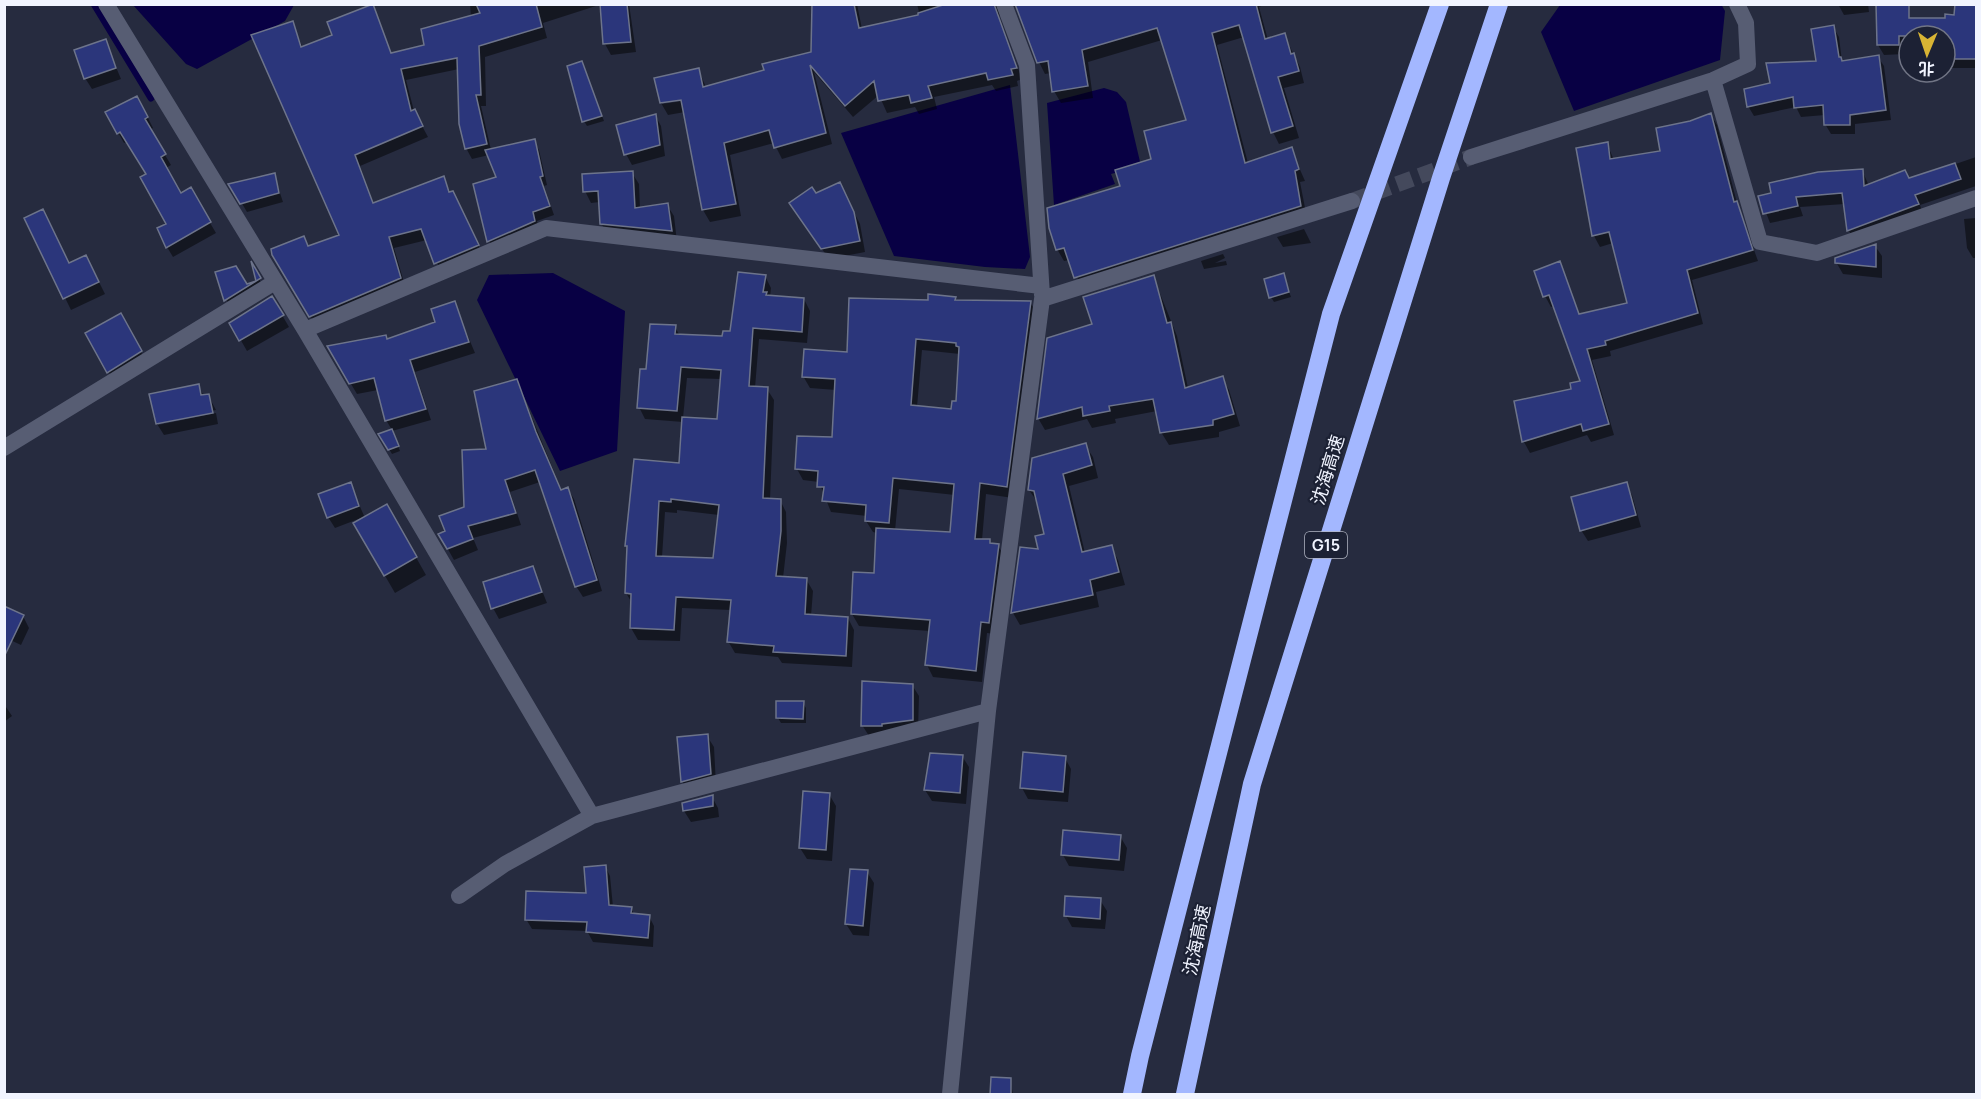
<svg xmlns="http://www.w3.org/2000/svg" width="1981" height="1099" viewBox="0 0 1981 1099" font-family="Manrope,'Noto Sans SC',sans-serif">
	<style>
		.water { fill: #080044 }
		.shadow { fill: #0007; fill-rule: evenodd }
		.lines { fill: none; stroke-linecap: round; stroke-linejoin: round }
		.stream { stroke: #080044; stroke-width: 7 }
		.building { fill: #2b367b; stroke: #6d748b; stroke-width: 1.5; fill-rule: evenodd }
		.minor-tunnel { stroke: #44495c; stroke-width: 16; stroke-dasharray: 16 8; stroke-linecap: butt }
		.minor { stroke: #575d73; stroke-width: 16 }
		.motorway { stroke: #a3b7ff; stroke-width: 18 }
		.labels { text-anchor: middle; stroke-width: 4.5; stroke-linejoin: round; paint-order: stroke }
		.shield { fill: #1c2134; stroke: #b1b5c2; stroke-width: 1.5 }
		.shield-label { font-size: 16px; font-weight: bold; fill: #f1f4ff }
		.street-label { font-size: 18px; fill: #f1f4ff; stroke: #1c2134 }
	</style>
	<rect width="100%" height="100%" fill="#262b3f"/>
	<path class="water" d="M 1721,4 L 1725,11 L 1720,60 L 1574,111 L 1541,32 L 1560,5 Z
		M 133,5 L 294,5 L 285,21 L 197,69 L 186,64 Z
		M 1010,85 L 1030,257 L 1025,269 L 985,267 L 894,256 L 841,133 Z
		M 1104,88 L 1117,92 L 1126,102 L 1141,166 L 1111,174 L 1115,184 L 1054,205 L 1047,103 Z
		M 553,273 L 625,311 L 617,451 L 560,471 L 477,300 L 489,275 Z"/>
	<path class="shadow" d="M 470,4 L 629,4 L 636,52 L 611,55 L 605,44 L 599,5 L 543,23 L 547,38 L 485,57 L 486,106 L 481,106 L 491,150 L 534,141 L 539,150 L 547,185 L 544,186 L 554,215 L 537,221 L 539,230 L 494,250 L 489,241 L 498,178 L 489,155 L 472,159 L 466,148 L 459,69 L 406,80 L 414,111 L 428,137 L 360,166 L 374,204 L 443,178 L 484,256 L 442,274 L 427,240 L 394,248 L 406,289 L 317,327 L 280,266 L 309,248 L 341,236 L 292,23 L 303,48 L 334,36 L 372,6 L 392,54 L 426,47 L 471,18 Z
		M 813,4 L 857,4 L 862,29 L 920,16 L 917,4 L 1266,4 L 1259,7 L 1268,40 L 1284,35 L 1300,67 L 1304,83 L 1284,88 L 1299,138 L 1279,144 L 1273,132 L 1244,37 L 1217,45 L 1248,163 L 1291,149 L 1305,181 L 1300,182 L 1307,218 L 1082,289 L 1070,260 L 1064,261 L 1057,249 L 1049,209 L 1122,187 L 1117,171 L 1153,160 L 1146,132 L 1188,121 L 1162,40 L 1088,62 L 1093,98 L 1061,103 L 1054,91 L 1051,73 L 1045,74 L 1039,62 L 1019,9 L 1013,5 L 1003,9 L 999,16 L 1022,79 L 1017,81 L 1018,86 L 996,91 L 992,85 L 934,97 L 937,109 L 919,114 L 915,107 L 887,113 L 879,95 L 853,117 L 814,72 L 832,144 L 782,159 L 774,143 L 730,155 L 741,216 L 710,222 L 703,210 L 685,112 L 668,115 L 661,103 L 656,79 L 698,69 L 706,87 L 766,71 L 764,66 L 813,53 ZM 688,97 L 689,100 L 662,104 L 662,101 Z
		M 1868,4 L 1869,12 L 1844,15 L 1838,4 Z
		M 1976,4 L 1976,68 L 1950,68 L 1945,60 L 1945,36 L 1909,36 L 1909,46 L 1904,45 L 1904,54 L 1884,55 L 1878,45 L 1904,19 L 1946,19 Z
		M 1833,27 L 1839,37 L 1842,62 L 1878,57 L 1884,66 L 1891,120 L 1855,124 L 1855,134 L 1831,134 L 1825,124 L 1825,115 L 1801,117 L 1796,107 L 1754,116 L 1748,106 L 1772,85 L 1818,62 Z
		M 105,41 L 121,79 L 92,89 L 85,78 Z
		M 582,63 L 604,121 L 587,126 L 584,121 Z
		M 143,108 L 153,128 L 150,130 L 171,165 L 166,168 L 180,195 L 190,189 L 216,233 L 173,257 L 167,247 L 168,224 L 148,174 L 127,142 L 124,143 L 107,113 Z
		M 655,115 L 661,126 L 665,156 L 632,165 L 626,154 Z
		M 1711,115 L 1717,125 L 1737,203 L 1758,261 L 1692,280 L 1703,324 L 1610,351 L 1611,356 L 1592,360 L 1614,435 L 1591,442 L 1587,435 L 1530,453 L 1524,442 L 1516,402 L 1573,391 L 1582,382 L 1555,306 L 1551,307 L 1545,296 L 1536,272 L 1559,263 L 1580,315 L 1629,304 L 1613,243 L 1600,247 L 1594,236 L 1578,149 L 1607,144 L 1614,160 L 1662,152 L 1690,122 Z
		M 1976,157 L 1976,186 L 1920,205 L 1923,215 L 1855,241 L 1849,231 L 1845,204 L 1800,207 L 1803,216 L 1770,223 L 1760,197 L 1862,170 L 1869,186 L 1909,180 Z
		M 632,173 L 639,184 L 640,209 L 667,205 L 674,216 L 677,242 L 608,235 L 601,223 L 600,202 L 591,203 L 585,191 Z
		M 274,175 L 283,202 L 247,212 L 231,185 Z
		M 816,195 L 845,195 L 860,224 L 865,252 L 829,259 L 797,214 Z
		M 26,218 L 69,265 L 86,256 L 105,294 L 71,310 Z
		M 1976,218 L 1976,258 L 1973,258 L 1967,248 L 1964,219 Z
		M 1304,229 L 1311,243 L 1283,247 L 1277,237 Z
		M 1875,246 L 1882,256 L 1882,278 L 1843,274 L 1836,262 Z
		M 1223,254 L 1225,258 L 1215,263 L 1226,261 L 1227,265 L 1204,269 L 1201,261 Z
		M 254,271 L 266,290 L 231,311 L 217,273 L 247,286 L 257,281 Z
		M 1283,275 L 1291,297 L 1274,302 L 1271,297 Z
		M 765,276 L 771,288 L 770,297 L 804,299 L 810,311 L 807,343 L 759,339 L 755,388 L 767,389 L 774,400 L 770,500 L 780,500 L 786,512 L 787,543 L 783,578 L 806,579 L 813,591 L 811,616 L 848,618 L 854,630 L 852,667 L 782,663 L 778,657 L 735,653 L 728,641 L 731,610 L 682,608 L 680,641 L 638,640 L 631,628 L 632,603 L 626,593 L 629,509 L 680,465 L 683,422 L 645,419 L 639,407 L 648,371 L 675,327 L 680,336 L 724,337 L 731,333 ZM 687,378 L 721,379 L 718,421 L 683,418 ZM 677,510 L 719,515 L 714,560 L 662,557 L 665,512 L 677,513 Z
		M 1153,276 L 1177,336 L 1188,388 L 1222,378 L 1229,390 L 1240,426 L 1219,432 L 1219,437 L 1169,445 L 1161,432 L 1157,411 L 1115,419 L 1116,423 L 1092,428 L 1087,419 L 1045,430 L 1038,418 L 1094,325 Z
		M 272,298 L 289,327 L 247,351 L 231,323 Z
		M 955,298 L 957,302 L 1030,302 L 1037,314 L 1013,498 L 986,494 L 982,540 L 998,546 L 1005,557 L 995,634 L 987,633 L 982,682 L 933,677 L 927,665 L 930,631 L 859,626 L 852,614 L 875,575 L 877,533 L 873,532 L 866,521 L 867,516 L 831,512 L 819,482 L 803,480 L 797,469 L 833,439 L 836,390 L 810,388 L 803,376 L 849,354 L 929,302 ZM 922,350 L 960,354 L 958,403 L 953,410 L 917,407 ZM 899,489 L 955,495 L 951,533 L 895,531 Z
		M 454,303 L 475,353 L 415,372 L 431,420 L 392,431 L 400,451 L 392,454 L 381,435 L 392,430 L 386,420 L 378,390 L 357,394 L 329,347 L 388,341 L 437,323 Z
		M 121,315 L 147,363 L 115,383 L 87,334 Z
		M 517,381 L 562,491 L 568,489 L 574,499 L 602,591 L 583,597 L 576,586 L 540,482 L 510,492 L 521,525 L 473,538 L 478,550 L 454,560 L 440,535 L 447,532 L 465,508 Z
		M 198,386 L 204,396 L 208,395 L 216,410 L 158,422 L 158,425 L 216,413 L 218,424 L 164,435 L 157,424 L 151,396 Z
		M 1085,445 L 1093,457 L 1098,478 L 1069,486 L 1085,553 L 1111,547 L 1118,560 L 1125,585 L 1096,592 L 1099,607 L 1020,625 L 1013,613 L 1021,548 L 1040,550 L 1046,535 L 1038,503 L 1029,490 Z
		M 350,484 L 365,518 L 387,506 L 426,575 L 395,593 L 355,524 L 361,518 L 335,528 L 328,517 Z
		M 1626,484 L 1632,495 L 1641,527 L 1588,541 L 1581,530 Z
		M 533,568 L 547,603 L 499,619 L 493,608 Z
		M 23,616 L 29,628 L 21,645 L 4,637 Z
		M 912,685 L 919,696 L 918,731 L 869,736 L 862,725 Z
		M 803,703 L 806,708 L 806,723 L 781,723 L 778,718 Z
		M 4,704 L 12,716 L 4,722 Z
		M 707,736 L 714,747 L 716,785 L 688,792 L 682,781 Z
		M 962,756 L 969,767 L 966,804 L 932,801 L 925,790 L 927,771 Z
		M 1065,758 L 1071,769 L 1068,802 L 1028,799 L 1022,788 Z
		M 804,793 L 829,794 L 836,806 L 832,861 L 807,859 L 800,848 Z
		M 712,797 L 718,808 L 719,817 L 691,822 L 684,811 Z
		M 1120,836 L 1127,848 L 1124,871 L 1069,866 L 1063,855 Z
		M 605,866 L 610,876 L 613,907 L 631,909 L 635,915 L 649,916 L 654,926 L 653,947 L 593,942 L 587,931 L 532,929 L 526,919 L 588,894 Z
		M 867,872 L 874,883 L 869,936 L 853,935 L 846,924 Z
		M 1100,900 L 1107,911 L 1105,929 L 1072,927 L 1066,916 Z
		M 1010,1079 L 1013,1094 L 992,1094 Z"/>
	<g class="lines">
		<path class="stream" d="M 94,4 L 151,98"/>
	</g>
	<path class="building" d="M 373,4 L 391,53 L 424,45 L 421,29 L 480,13 L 476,4 L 536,4 L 542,27 L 479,46 L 481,95 L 476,95 L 487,144 L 465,149 L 459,124 L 457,58 L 401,69 L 411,111 L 415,109 L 423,126 L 355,155 L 373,203 L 444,176 L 449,192 L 453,191 L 479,245 L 434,264 L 421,229 L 389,237 L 401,278 L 309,317 L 272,255 L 271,249 L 304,236 L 308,246 L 339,235 L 251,35 L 293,21 L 301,47 L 332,35 L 327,22 Z
		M 600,4 L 627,4 L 631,42 L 603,44 Z
		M 812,4 L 854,4 L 859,28 L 918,15 L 918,13 L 946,4 L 994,4 L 1017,68 L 1011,69 L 1013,75 L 988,80 L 986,73 L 928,86 L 932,98 L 911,103 L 909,95 L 878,101 L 874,81 L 845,106 L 810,65 L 826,133 L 774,148 L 769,130 L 724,143 L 736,204 L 702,210 L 681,100 L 660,103 L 654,78 L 699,68 L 703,87 L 764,70 L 762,64 L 811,52 Z
		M 1015,4 L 1256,4 L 1265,39 L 1285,33 L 1291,54 L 1294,53 L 1299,71 L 1278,77 L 1293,126 L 1271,133 L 1239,25 L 1212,33 L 1245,163 L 1292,147 L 1299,169 L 1295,171 L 1301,206 L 1074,278 L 1064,248 L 1056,250 L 1049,228 L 1047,208 L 1120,186 L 1115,170 L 1151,159 L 1144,131 L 1186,120 L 1157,28 L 1082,50 L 1088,86 L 1052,92 L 1048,61 L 1037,63 Z
		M 1876,4 L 1909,4 L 1909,18 L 1945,18 L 1945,14 L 1954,15 L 1955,4 L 1977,4 L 1977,59 L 1945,59 L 1945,36 L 1899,36 L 1899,45 L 1877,45 Z
		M 1834,25 L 1839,57 L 1841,57 L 1842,61 L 1879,55 L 1886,110 L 1850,115 L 1850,125 L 1824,125 L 1823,105 L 1794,108 L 1793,97 L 1747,107 L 1744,89 L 1770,83 L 1766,63 L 1816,61 L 1811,29 Z
		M 106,39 L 116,68 L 84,79 L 74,50 Z
		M 582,61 L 602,116 L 582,122 L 567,66 Z
		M 137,96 L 148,117 L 145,119 L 166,154 L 161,157 L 181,193 L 191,187 L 211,222 L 166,248 L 157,228 L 166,224 L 140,177 L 146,174 L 120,132 L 117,134 L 105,112 Z
		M 1711,113 L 1734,202 L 1737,201 L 1753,250 L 1687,270 L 1698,313 L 1605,341 L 1606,345 L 1587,349 L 1609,424 L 1583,431 L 1581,424 L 1522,442 L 1514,401 L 1571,389 L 1570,383 L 1580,381 L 1549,295 L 1543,297 L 1534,271 L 1560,261 L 1579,314 L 1627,303 L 1609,232 L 1592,236 L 1576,148 L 1608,142 L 1610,159 L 1660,151 L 1656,128 L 1690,121 Z
		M 656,114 L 660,145 L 624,155 L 616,125 Z
		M 535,139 L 543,176 L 540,177 L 550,206 L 533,212 L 535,221 L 487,242 L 473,184 L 496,177 L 485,150 Z
		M 1955,163 L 1961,179 L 1915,195 L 1919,204 L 1847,231 L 1842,193 L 1796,197 L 1798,206 L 1763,214 L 1758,196 L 1771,193 L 1769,183 L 1818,172 L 1863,169 L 1864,186 L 1905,170 L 1909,178 Z
		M 633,171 L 635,208 L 668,203 L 672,231 L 600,224 L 598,191 L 583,192 L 582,174 Z
		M 275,173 L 279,193 L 240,204 L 228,184 Z
		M 840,182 L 854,212 L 860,241 L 821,249 L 789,203 L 812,187 L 816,193 Z
		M 43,209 L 69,263 L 86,255 L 99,282 L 63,299 L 24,218 Z
		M 1876,244 L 1876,267 L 1835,263 L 1835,258 Z
		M 251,261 L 261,278 L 224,301 L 215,272 L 236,266 L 247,284 L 256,281 Z
		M 738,272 L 766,275 L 763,292 L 767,292 L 766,295 L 804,298 L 802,332 L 753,328 L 749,386 L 768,387 L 763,498 L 781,499 L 781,531 L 776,576 L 807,578 L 805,614 L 848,617 L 846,656 L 773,652 L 774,646 L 727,642 L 731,600 L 676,597 L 674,630 L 630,628 L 631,594 L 625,593 L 627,546 L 625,546 L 634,459 L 679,463 L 682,417 L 717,419 L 721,370 L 681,367 L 677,411 L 637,408 L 640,369 L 646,369 L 650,324 L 676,325 L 675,334 L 722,336 L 723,331 L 730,331 ZM 671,499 L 719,505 L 713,558 L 656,556 L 659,501 L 671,502 Z
		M 1284,273 L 1289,292 L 1269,298 L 1264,279 Z
		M 1154,275 L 1167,323 L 1171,322 L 1185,388 L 1223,376 L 1234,414 L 1213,420 L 1213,425 L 1160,433 L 1153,399 L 1109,406 L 1110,411 L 1083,416 L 1082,407 L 1037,419 L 1047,338 L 1092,324 L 1083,297 Z
		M 928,294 L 956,297 L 955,300 L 1031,301 L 1007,487 L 980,483 L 975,539 L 990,539 L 990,543 L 999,544 L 989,623 L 981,622 L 976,671 L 925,665 L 930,620 L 851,614 L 853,572 L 874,573 L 876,528 L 950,532 L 954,484 L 893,478 L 889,523 L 865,521 L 866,505 L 822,501 L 824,487 L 817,487 L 818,471 L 795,469 L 797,436 L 832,437 L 835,379 L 802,377 L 804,349 L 847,352 L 849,298 L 928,300 ZM 916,339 L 956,343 L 956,346 L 959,347 L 956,401 L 952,401 L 951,409 L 911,405 Z
		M 272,296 L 284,315 L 239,341 L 229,323 Z
		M 455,301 L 469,342 L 410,360 L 426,409 L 385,421 L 374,378 L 349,384 L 327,346 L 386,335 L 387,339 L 435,322 L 431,309 Z
		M 121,313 L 142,351 L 107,373 L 85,333 Z
		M 517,379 L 536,432 L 561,490 L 568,487 L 597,580 L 575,587 L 535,470 L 505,480 L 516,513 L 468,526 L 473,539 L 447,549 L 438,534 L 445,531 L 439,516 L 464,507 L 462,450 L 486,449 L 474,391 Z
		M 199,384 L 201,395 L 209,394 L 213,413 L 156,424 L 149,394 Z
		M 392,429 L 399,446 L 388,450 L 378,434 Z
		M 1086,443 L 1092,465 L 1063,474 L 1082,552 L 1112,545 L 1119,572 L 1090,580 L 1093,595 L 1011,613 L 1020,547 L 1038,549 L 1035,536 L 1044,534 L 1034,491 L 1028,490 L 1032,458 Z
		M 351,482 L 359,506 L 327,518 L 318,494 Z
		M 1627,482 L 1636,515 L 1580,531 L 1571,497 Z
		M 387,504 L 417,557 L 384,576 L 353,523 Z
		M 533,566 L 542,592 L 491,609 L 483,582 Z
		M 4,606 L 24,615 L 4,657 Z
		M 862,681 L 913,684 L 913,720 L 882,724 L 882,726 L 861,726 Z
		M 776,701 L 804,701 L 803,719 L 776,718 Z
		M 708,734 L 711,774 L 681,782 L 677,737 Z
		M 1023,752 L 1066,756 L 1063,792 L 1020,788 Z
		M 930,753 L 963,755 L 960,793 L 924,790 Z
		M 803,791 L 830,793 L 826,850 L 799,848 Z
		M 713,795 L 713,806 L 683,811 L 682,803 Z
		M 1063,830 L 1121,835 L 1119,860 L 1061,855 Z
		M 606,865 L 609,905 L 632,907 L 631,913 L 650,915 L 648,938 L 586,932 L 587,922 L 525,920 L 526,891 L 586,893 L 584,867 Z
		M 850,869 L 868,870 L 863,926 L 845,924 Z
		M 1065,896 L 1101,898 L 1100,919 L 1064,916 Z
		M 991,1077 L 1011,1078 L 1011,1095 L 990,1095 Z"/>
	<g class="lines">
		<path class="minor-tunnel" d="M 1352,201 L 1471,157"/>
		<path class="minor" d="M 106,4 L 305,330 L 592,816
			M 1004,4 L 1027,65 L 1042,295
			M 1713,80 L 1760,242 L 1817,253 L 1976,198
			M 1471,157 L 1713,80 L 1748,64 L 1746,23 L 1737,4
			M 305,330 L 546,228 L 1041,286
			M 4,448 L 275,282
			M 459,896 L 505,864 L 592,816 L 988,711
			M 950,1094 L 988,711 L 1042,299 L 1352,201"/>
		<path class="motorway" d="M 1132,1094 L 1140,1056 L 1331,314 L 1440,4
			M 1185,1094 L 1252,784 L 1441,178 L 1499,4"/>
	</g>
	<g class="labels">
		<rect class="shield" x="1305" y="532" width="42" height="26" rx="4.5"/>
		<g class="shield-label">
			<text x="1326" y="551">G15</text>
		</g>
		<g class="street-label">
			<text transform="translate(1328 470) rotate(-73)" y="6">沈海高速</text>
			<text transform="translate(1197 940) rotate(-78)" y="6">沈海高速</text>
		</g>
	</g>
	<rect width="1981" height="1099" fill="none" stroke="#f1f4ff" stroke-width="12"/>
	<g transform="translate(1927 54) rotate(182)"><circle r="28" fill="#1c2134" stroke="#717585" stroke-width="1.5"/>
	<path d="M0-4.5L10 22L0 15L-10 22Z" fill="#d8b434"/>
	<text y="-9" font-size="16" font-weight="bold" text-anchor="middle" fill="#f1f4ff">北</text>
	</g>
</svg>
